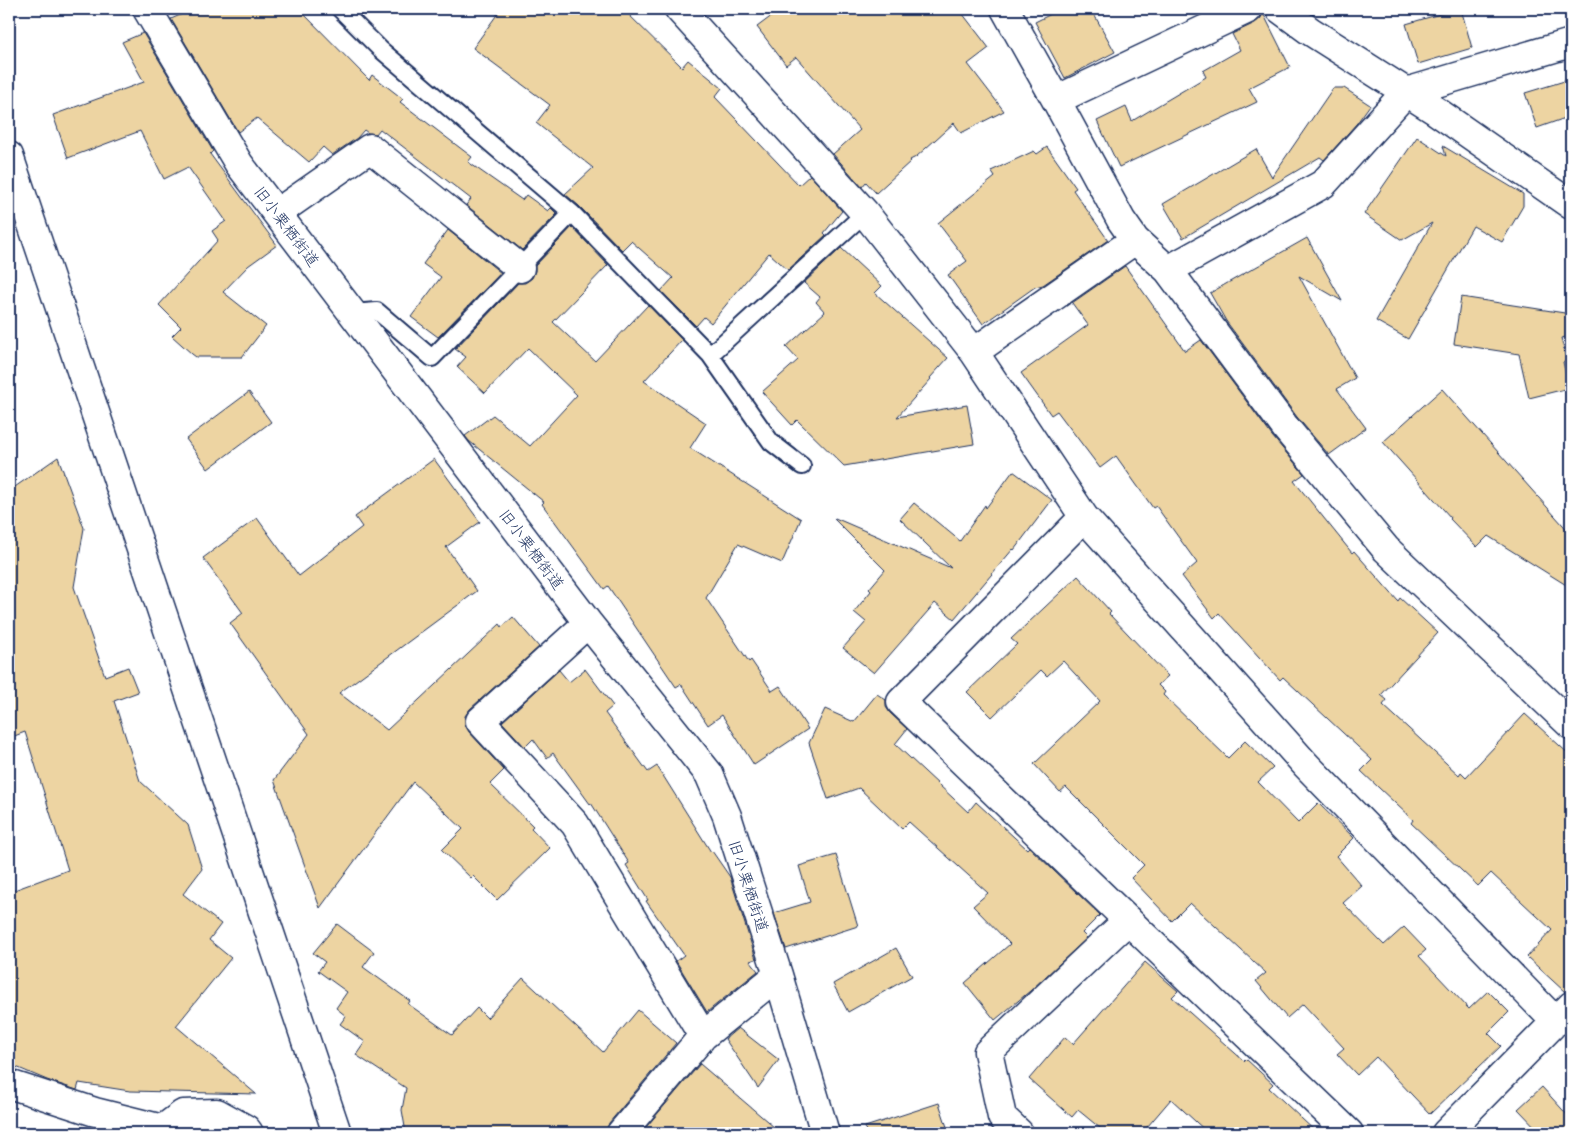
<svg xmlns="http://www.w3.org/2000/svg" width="1580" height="1142" viewBox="0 0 1580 1142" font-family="Itim,'Klee One',sans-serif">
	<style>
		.building { fill: #edd4a2; stroke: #1b2f5e }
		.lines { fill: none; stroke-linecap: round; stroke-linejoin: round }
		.lane-casing { stroke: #1b2f5e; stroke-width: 20 }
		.street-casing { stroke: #1b2f5e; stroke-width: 31 }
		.secondary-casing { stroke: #1b2f5e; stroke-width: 31 }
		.lane { stroke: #fff; stroke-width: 16 }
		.street { stroke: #fff; stroke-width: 28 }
		.secondary { stroke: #fff; stroke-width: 28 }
		.labels { text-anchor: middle; stroke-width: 4.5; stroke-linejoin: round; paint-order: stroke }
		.street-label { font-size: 16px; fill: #1b2f5e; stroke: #fff }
	</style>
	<rect width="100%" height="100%" fill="#fff"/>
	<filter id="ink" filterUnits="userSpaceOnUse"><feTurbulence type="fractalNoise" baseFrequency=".02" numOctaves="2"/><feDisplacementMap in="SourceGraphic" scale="10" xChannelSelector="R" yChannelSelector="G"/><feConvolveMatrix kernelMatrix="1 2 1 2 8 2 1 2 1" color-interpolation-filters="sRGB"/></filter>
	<g filter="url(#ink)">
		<path class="building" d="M 194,9 L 299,9 L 369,80 L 372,75 L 403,99 L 400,102 L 472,157 L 468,162 L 522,200 L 526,195 L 548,211 L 551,208 L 557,214 L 522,250 L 466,205 L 471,199 L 380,129 L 376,134 L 368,133 L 364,130 L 357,138 L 332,155 L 323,147 L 309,162 L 257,118 L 238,132 L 171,19 Z
			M 501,9 L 623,9 L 682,67 L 688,60 L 722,88 L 715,97 L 799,185 L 810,175 L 842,211 L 824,233 L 826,235 L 788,270 L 769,253 L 711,323 L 704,317 L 696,326 L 661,291 L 673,278 L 631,241 L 622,250 L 579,206 L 565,194 L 593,168 L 536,123 L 550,105 L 473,48 Z
			M 781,9 L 959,9 L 989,48 L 968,64 L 1004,111 L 961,133 L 954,123 L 916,157 L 910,160 L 911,161 L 876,193 L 866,182 L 862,187 L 833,154 L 860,130 L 796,57 L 786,65 L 757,27 Z
			M 1061,9 L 1091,9 L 1115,52 L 1065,78 L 1035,22 Z
			M 1457,9 L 1461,9 L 1472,48 L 1418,64 L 1406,24 Z
			M 1263,13 L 1290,67 L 1249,88 L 1257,102 L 1119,167 L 1097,121 L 1126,107 L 1132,121 L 1206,77 L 1203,71 L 1240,50 L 1232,34 L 1255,23 L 1261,18 Z
			M 143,33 L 213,151 L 210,154 L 277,245 L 248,266 L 223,292 L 266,326 L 242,357 L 196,357 L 192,354 L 172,336 L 181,327 L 159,305 L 218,240 L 212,231 L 226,221 L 188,167 L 164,179 L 140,131 L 68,158 L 53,115 L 144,82 L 122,42 Z
			M 1571,79 L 1571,116 L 1537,128 L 1525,93 Z
			M 1333,88 L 1344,88 L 1370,105 L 1357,123 L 1324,160 L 1320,157 L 1183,238 L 1163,204 L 1256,149 L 1272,177 Z
			M 1417,137 L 1446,156 L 1443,146 L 1523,194 L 1523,206 L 1502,242 L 1473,226 L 1408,339 L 1376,321 L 1432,223 L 1402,240 L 1364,214 Z
			M 1047,147 L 1076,188 L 1073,190 L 1108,240 L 1043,285 L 1035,287 L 983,324 L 948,275 L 967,261 L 938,223 L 995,177 L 991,171 L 1034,151 L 1037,154 Z
			M 572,227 L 608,265 L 553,322 L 595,361 L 648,305 L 682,340 L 644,381 L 706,423 L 690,448 L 801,519 L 782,563 L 738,544 L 706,598 L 749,662 L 751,660 L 772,691 L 780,686 L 808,729 L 754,765 L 722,715 L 708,725 L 681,684 L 676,687 L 608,586 L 604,589 L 542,504 L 544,502 L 469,441 L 465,436 L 493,415 L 530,446 L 577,395 L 528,348 L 485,393 L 457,367 L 466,357 L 455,349 L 518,283 L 525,283 L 532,278 L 535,271 L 535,266 Z
			M 448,230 L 501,273 L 438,337 L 411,317 L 441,277 L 423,264 Z
			M 1307,238 L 1342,301 L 1299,276 L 1355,378 L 1337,389 L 1366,428 L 1329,455 L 1297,417 L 1226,321 L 1210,293 Z
			M 841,248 L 882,286 L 875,293 L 948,358 L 930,378 L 931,379 L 897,417 L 967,405 L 974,444 L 844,466 L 797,420 L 792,425 L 762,392 L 798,360 L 786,347 L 825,312 L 816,302 L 820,297 L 804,283 Z
			M 1125,266 L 1185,351 L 1201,340 L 1272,436 L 1304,474 L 1294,481 L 1352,553 L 1354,551 L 1398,601 L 1400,598 L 1438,633 L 1381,695 L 1387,700 L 1383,705 L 1459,775 L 1461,772 L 1466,777 L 1525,714 L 1571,756 L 1571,991 L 1565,992 L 1527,957 L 1552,930 L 1491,873 L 1478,886 L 1411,823 L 1413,820 L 1361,771 L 1372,760 L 1283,677 L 1280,680 L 1219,613 L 1214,618 L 1182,576 L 1197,563 L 1156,506 L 1153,508 L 1116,456 L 1100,468 L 1057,411 L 1051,415 L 1021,373 L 1088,325 L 1072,303 Z
			M 1461,297 L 1571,314 L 1571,336 L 1561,338 L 1567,361 L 1563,362 L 1569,388 L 1529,398 L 1519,354 L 1454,344 Z
			M 1442,389 L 1571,534 L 1571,588 L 1488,536 L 1477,547 L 1450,519 L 1451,518 L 1383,442 Z
			M 249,392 L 271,422 L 208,469 L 186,439 Z
			M 58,457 L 84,528 L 74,587 L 105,676 L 128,667 L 138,692 L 114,701 L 140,781 L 188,825 L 202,869 L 183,894 L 221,924 L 209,940 L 231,958 L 176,1026 L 256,1094 L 130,1091 L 79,1083 L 77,1090 L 47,1080 L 9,1064 L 9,892 L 68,870 L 25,732 L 9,738 L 9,491 Z
			M 434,459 L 480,522 L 446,547 L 477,591 L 339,693 L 387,730 L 500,624 L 502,627 L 513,617 L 539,647 L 470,709 L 465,716 L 465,724 L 469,732 L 504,770 L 490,784 L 533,826 L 531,828 L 550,848 L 497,900 L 473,876 L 471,878 L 442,850 L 463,829 L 413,782 L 320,908 L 274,780 L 309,734 L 230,623 L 243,613 L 203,558 L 257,518 L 299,576 L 362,527 L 355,517 Z
			M 1013,471 L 1052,500 L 1014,550 L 1013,549 L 954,619 L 935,603 L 874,673 L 843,648 L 866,622 L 854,612 L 871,591 L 869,589 L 885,570 L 834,519 L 835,518 L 951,568 L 900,519 L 914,503 L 960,541 L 985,505 L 986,508 Z
			M 1078,576 L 1111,612 L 1109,614 L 1168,676 L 1158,685 L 1165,692 L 1163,695 L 1228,758 L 1245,741 L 1273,768 L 1258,782 L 1298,823 L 1318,803 L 1354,838 L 1336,856 L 1362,886 L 1343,903 L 1384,945 L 1404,927 L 1426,950 L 1419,956 L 1469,1009 L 1488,991 L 1509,1012 L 1488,1033 L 1501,1046 L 1430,1114 L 1376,1057 L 1357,1075 L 1337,1054 L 1344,1048 L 1303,1004 L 1287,1018 L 1256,981 L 1266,973 L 1190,903 L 1172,921 L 1131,878 L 1144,865 L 1066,787 L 1060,792 L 1034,764 L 1100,701 L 1063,661 L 1047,676 L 1041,670 L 992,717 L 967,692 L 1017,644 L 1011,639 Z
			M 585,669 L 613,706 L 605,713 L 648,772 L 657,766 L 711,852 L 712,851 L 730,877 L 756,959 L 750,961 L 758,971 L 707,1012 L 676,961 L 684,955 L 646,901 L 648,900 L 626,865 L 629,863 L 591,803 L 590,804 L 553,753 L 547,758 L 533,739 L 525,747 L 502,722 L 559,670 L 569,682 Z
			M 877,694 L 886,700 L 886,707 L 890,713 L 907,729 L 895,744 L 968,812 L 976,802 L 1027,849 L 1029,847 L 1100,915 L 1082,933 L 1087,938 L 1030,991 L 995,1020 L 965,983 L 1010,944 L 973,906 L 988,893 L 909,822 L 902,829 L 859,788 L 828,799 L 809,743 L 825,709 L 854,722 Z
			M 836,855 L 858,926 L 786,949 L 774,913 L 810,902 L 799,866 Z
			M 337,924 L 374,952 L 363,967 L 410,1001 L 408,1004 L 452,1035 L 477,1008 L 487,1018 L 523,978 L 603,1052 L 638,1010 L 676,1043 L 609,1123 L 606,1133 L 406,1133 L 402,1110 L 406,1088 L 356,1055 L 365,1042 L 340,1024 L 346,1016 L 336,1008 L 347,992 L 318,971 L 325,962 L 313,953 Z
			M 896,948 L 912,976 L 848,1012 L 833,984 Z
			M 1145,962 L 1178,991 L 1172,997 L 1244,1061 L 1246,1059 L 1273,1084 L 1269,1088 L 1317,1133 L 1208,1133 L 1171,1099 L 1142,1133 L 1106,1133 L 1078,1110 L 1072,1117 L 1029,1079 L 1065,1037 L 1073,1044 Z
			M 738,1028 L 779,1060 L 758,1088 L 725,1039 Z
			M 700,1064 L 781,1133 L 641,1133 Z
			M 1542,1087 L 1571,1119 L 1571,1133 L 1541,1133 L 1518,1109 Z
			M 939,1103 L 949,1133 L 866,1133 L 865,1127 Z"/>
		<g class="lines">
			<g class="lane-casing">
				<path id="lane" d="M 340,9 L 380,49 L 572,213 L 710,355 L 771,442 L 802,466
					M 352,313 L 377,311 L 432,358 L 572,213
					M 710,355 L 865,213"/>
			</g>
			<g class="street-casing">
				<path id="street" d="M 147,9 L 239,164 L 588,623 L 709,774 L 727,816 L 778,975 L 825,1133
					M 679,9 L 865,213 L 974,352 L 1084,517 L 1306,765 L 1556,1022
					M 1005,9 L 1056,100 L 1121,220 L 1135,240 L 1168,270 L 1285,427 L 1386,549 L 1571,725
					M 1280,9 L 1310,31 L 1436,111 L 1571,205
					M 1056,100 L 1248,9
					M 277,213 L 370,148 L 520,268
					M 1168,270 L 1323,184 L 1406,92 L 1571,43
					M 974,352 L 1135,240
					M 1084,517 L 901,702 L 1349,1133
					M 588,623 L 480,721 L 575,824 L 703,1036
					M 9,1084 L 95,1112 L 163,1129 L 183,1114 L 217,1113 L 246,1129 L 249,1133
					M 621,1133 L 703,1036 L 778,975
					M 1019,1133 L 1002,1117 L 988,1052 L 1128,920
					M 1446,1133 L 1571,1006"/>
			</g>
			<g class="secondary-casing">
				<path id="secondary" d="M 9,156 L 337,1133"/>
			</g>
			<use href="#lane" class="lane"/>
			<use href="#street" class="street"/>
			<use href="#secondary" class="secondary"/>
		</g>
	</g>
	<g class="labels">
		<g class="street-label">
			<text transform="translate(287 226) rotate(53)" y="6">旧小栗栖街道</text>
			<text transform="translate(532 549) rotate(53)" y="6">旧小栗栖街道</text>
			<text transform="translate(749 886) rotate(72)" y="6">旧小栗栖街道</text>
		</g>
	</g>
	<rect width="1580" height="1142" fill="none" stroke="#fff" stroke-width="30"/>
	<rect x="15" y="15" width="1550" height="1112" fill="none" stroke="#1b2f5e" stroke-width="2" filter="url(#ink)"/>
</svg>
